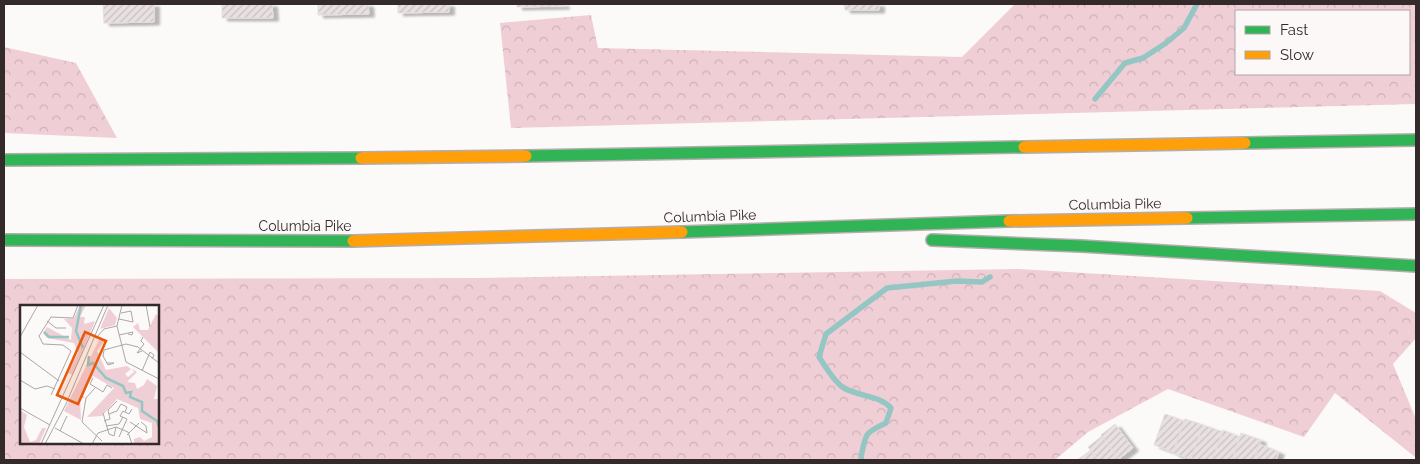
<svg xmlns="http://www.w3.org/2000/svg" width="1420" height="464" viewBox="0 0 1420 464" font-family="Raleway,sans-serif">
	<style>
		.forest { fill: url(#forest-crowns); fill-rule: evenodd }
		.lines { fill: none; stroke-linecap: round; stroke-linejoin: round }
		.stream { stroke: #94c6c4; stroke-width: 5.5 }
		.building { fill: url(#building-hatch); stroke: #e4dedf; filter: url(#shadow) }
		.fast-casing { stroke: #b3adae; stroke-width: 14 }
		.slow-casing { stroke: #b3adae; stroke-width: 14 }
		.fast { stroke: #30b455; stroke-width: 11 }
		.slow { stroke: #ff9f0a; stroke-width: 11 }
		.labels { text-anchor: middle; stroke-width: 4; stroke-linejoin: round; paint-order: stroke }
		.street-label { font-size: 14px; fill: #342a2c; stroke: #fdf8f8 }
		.inset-river { fill: none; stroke: #94c6c4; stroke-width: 2.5 }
		.inset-road { fill: none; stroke: #aca6a7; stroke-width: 1 }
		.view { fill: #e8590c; fill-opacity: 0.15; stroke: #e8590c; stroke-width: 2.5 }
		.inset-edge { fill: none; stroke: #342a2c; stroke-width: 2.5 }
	</style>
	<defs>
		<pattern id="forest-crowns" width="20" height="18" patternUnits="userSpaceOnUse" patternTransform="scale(1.25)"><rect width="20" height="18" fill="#f0ced5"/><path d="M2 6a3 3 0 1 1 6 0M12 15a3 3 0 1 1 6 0" fill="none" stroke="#ceb1b7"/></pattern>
		<pattern id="building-hatch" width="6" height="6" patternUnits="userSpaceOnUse" patternTransform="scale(1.25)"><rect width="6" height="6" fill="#e8e0e1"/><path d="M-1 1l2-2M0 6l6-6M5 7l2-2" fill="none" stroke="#c8c0c1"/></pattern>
		<filter id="shadow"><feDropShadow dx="5.5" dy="3" stdDeviation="1" flood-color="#0004"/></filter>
	</defs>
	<rect width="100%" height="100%" fill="#fcf9f9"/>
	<path class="forest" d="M 1015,4 L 1416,4 L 1416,104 L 511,128 L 500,23 L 591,15 L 598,48 L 962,57 ZM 1236,11 L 1409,11 L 1409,74 L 1236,74 Z
		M 4,47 L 76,63 L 117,138 L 4,133 Z
		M 1019,269 L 1380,291 L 1416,313 L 1416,338 L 1393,364 L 1416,419 L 1416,456 L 1415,457 L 1335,393 L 1304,437 L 1168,389 L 1088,432 L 1055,460 L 256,460 L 227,459 L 226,460 L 4,460 L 4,279 L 478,278 ZM 21,306 L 158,306 L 158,443 L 21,443 Z"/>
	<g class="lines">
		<path class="stream" d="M 1095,99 L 1125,63 L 1143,58 L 1166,43 L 1184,28 L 1197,4
			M 862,460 L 861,457 C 866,434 864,433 886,423 L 891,408 C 879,395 860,397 844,388 C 835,383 825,366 819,357 L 826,334 L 887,288 L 957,281 L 982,282 L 990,277"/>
	</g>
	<path class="building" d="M 103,4 L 154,4 L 154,22 L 104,23 Z
		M 222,4 L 272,4 L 273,18 L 222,18 Z
		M 318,4 L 368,4 L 369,14 L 318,15 Z
		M 398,4 L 449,4 L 449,12 L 398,13 Z
		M 517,4 L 564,4 L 564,6 L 517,7 Z
		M 844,4 L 879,4 L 879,10 L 845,10 Z
		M 1165,414 L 1184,421 L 1173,452 L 1154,445 Z
		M 1185,419 L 1203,425 L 1191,459 L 1173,453 Z
		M 1115,424 L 1133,448 L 1119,459 L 1101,435 Z
		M 1203,425 L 1223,432 L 1212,460 L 1197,460 L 1191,458 Z
		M 1223,430 L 1240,437 L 1232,460 L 1212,460 Z
		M 1241,433 L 1261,440 L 1254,460 L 1232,460 Z
		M 1102,436 L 1119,459 L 1120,460 L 1098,460 L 1088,447 Z
		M 1259,444 L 1279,452 L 1276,460 L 1254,460 Z
		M 1091,450 L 1098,460 L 1077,460 Z"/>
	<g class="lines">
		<g class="fast-casing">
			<path id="fast" d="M 1245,143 L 1416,140
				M 526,156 L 1024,147
				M 4,160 L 361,158
				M 1187,218 L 1416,214
				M 682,232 L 1009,221
				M 4,240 L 353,241
				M 932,240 L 1081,246 L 1416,266"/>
		</g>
		<g class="slow-casing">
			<path id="slow" d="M 1024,147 L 1245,143
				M 361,158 L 526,156
				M 1009,221 L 1187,218
				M 353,241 L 682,232"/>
		</g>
		<use href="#fast" class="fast"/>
		<use href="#slow" class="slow"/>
	</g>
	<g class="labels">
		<g class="street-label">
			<text transform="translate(1115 204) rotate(-1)" y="5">Columbia Pike</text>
			<text transform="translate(710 216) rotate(-2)" y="5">Columbia Pike</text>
			<text x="305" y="231">Columbia Pike</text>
		</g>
	</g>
	<g transform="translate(20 305)">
		<rect width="139" height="139" fill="#fcf9f9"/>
		<path d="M 60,0 L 66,0 L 60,12 L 65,12 L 64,19 L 75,16 L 53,70 L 48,68 L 58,48 L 54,38 L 27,33 L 23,28 L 27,22 L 51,35 L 52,23 L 44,14 L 54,13 ZM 89,3 L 97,13 L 95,20 L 80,24 ZM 136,9 L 139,12 L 139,48 L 113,22 L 118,18 L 120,25 L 128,25 ZM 80,33 L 85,35 L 77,46 L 86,65 L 107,61 L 111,64 L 105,69 L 108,72 L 114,67 L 112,64 L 117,67 L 107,77 L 115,78 L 117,84 L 124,80 L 127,74 L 137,81 L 134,94 L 139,94 L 139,137 L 136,139 L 114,138 L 114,134 L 120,132 L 124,136 L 132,132 L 132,118 L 120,114 L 118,103 L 97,94 L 82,111 L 67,112 L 94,83 L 73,71 L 62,89 L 65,93 L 60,93 L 61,115 L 44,106 ZM 0,105 L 7,110 L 4,122 L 10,137 L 16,135 L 22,123 L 26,123 L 19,139 L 1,139 Z" fill="#f0ced5"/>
		<path class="inset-river" d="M 61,0 L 56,26 L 63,43M 24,27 L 29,32 L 49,32M 69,51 L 68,60 L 73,58 L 86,73 L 103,81 L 106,88 L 111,87 L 110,92 L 122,97 L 122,106 L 137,116 L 139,122"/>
		<path class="inset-road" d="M 102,0 L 97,21 L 106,57 L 139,74M 126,0 L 130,22M 99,14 L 113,17 L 111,6 L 101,8M 27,16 L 36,23 L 46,23M 99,30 L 113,27 L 112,30 L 108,29M 0,32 L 18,0M 76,33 L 84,24 L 97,21M 122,46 L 117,48 L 124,39 L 121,36 L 123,32M 0,47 L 39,76M 87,58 L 94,58 L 88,60 L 83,51 L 84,45 L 106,39 L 118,42 L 139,58M 122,66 L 130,47 L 134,50 L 132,54M 73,73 L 70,79 L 80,85 L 83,87 L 87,80 L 92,83M 0,75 L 15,84 L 27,81 L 35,84M 75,83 L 66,93 L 62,117 L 82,136M 31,90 L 51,46 L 43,40 L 23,39 L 19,31 L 31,12 L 53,13 L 58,0M 0,103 L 30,120M 83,108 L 89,129 L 94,131 L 96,122M 89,109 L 97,106 L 101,99 L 107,102 L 105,107M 84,116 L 90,114 L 88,105 L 97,96M 110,117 L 127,128 L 126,121 L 121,117M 86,121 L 99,119 L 103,112M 35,123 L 64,139M 40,126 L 47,111M 107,130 L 119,118M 99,132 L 107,114 L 100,111 L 103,106 L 109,109 L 112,104M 21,139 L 84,0M 25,139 L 46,99 L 88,0M 72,139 L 78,128 L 96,122 L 108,127 L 112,139"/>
		<path class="view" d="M 65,27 L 86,36 L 58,99 L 37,90 Z"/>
		<rect width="139" height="139" class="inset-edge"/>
	</g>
	<rect width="1420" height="464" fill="none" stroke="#342a2c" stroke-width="10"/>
	<rect x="1235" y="10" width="175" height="65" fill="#fdf8f8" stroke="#ada6a6"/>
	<rect x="1245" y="26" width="25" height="8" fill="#30b455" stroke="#ada6a6"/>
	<text x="1280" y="35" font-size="15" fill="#342a2c">Fast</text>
	<rect x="1245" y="51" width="25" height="8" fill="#ff9f0a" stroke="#ada6a6"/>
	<text x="1280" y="60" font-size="15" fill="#342a2c">Slow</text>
</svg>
